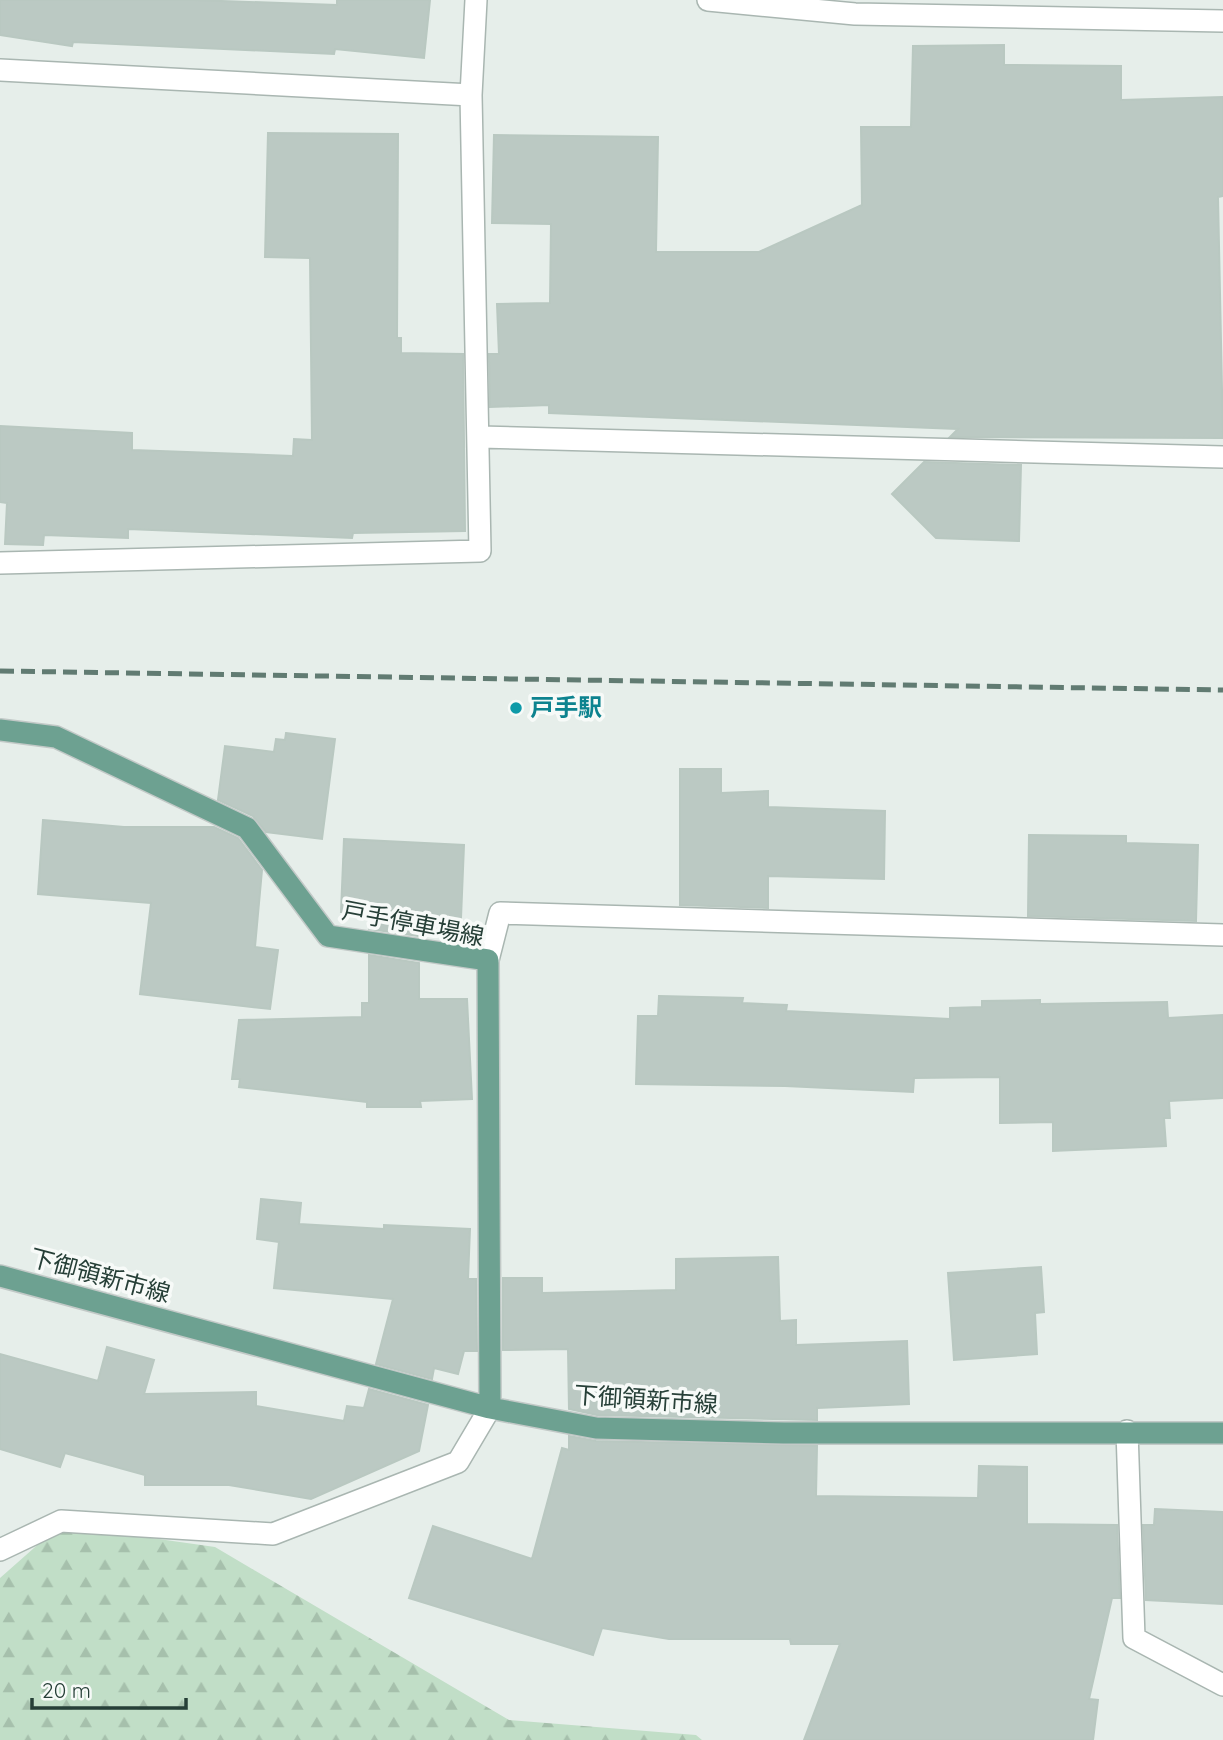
<svg xmlns="http://www.w3.org/2000/svg" width="1223" height="1740" viewBox="0 0 1223 1740" font-family="Quicksand,'Noto Sans JP',sans-serif">
	<style>
		.forest { fill: url(#forest-firs) }
		.building { fill: #bbc9c3; stroke: #b9c8c1; stroke-width: 2 }
		.lines { fill: none; stroke-linecap: round; stroke-linejoin: round }
		.minor-casing { stroke: #a9b6b1; stroke-width: 24 }
		.major-casing { stroke: #c2c9c7; stroke-width: 24 }
		.minor { stroke: #fff; stroke-width: 21 }
		.major { stroke: #6da191; stroke-width: 21 }
		.rail { stroke: #617b72; stroke-width: 5; stroke-dasharray: 14 7; stroke-linecap: butt }
		.culture-dot { fill: #0f9aa8; stroke: #f7faf8; stroke-width: 2.5 }
		.labels { text-anchor: middle; stroke-width: 7; stroke-linejoin: round; paint-order: stroke }
		.culture-label { font-size: 24px; font-weight: bold; fill: #0d838f; stroke: #f7faf8; text-anchor: start }
		.street-label { font-size: 24px; fill: #263f37; stroke: #f7faf8 }
	</style>
	<defs>
		<pattern id="forest-firs" width="22" height="20" patternUnits="userSpaceOnUse" patternTransform="scale(1.75)"><rect width="22" height="20" fill="#c1dec7"/><path d="M5 1l3.5 6h-7zM16 11l3.5 6h-7z" fill="#a6c0ac"/></pattern>
	</defs>
	<rect width="100%" height="100%" fill="#e6eeea"/>
	<path class="forest" d="M 60,1525 L 215,1547 L 509,1720 L 696,1735 L 702,1740 L 0,1740 L 0,1578 Z"/>
	<path class="building" d="M 0,0 L 193,0 L 337,5 L 337,0 L 430,0 L 424,58 L 335,49 L 334,54 L 73,42 L 72,46 L 0,35 Z
		M 1004,45 L 1004,65 L 1121,66 L 1121,100 L 1223,97 L 1223,196 L 1218,197 L 1223,438 L 950,437 L 958,429 L 549,413 L 549,405 L 490,407 L 489,354 L 499,354 L 497,304 L 550,303 L 551,224 L 492,223 L 494,135 L 658,137 L 656,252 L 759,252 L 862,205 L 861,127 L 911,127 L 913,46 Z
		M 268,133 L 398,134 L 397,338 L 401,338 L 401,353 L 463,354 L 465,531 L 353,533 L 352,538 L 128,529 L 128,538 L 44,535 L 43,545 L 5,544 L 7,503 L 0,502 L 0,426 L 132,433 L 132,450 L 293,456 L 294,439 L 312,440 L 310,258 L 265,257 Z
		M 924,462 L 1021,465 L 1019,541 L 936,538 L 892,494 Z
		M 286,733 L 335,739 L 322,839 L 266,832 L 253,816 L 218,800 L 225,746 L 274,752 L 276,739 L 285,740 Z
		M 680,769 L 721,769 L 721,793 L 768,791 L 768,807 L 885,811 L 884,879 L 768,876 L 768,908 L 680,905 Z
		M 43,820 L 124,827 L 214,827 L 238,838 L 262,870 L 255,947 L 278,950 L 270,1009 L 140,994 L 151,903 L 38,894 Z
		M 1029,835 L 1126,836 L 1126,843 L 1198,845 L 1196,921 L 1028,916 Z
		M 344,839 L 464,845 L 461,918 L 419,916 L 419,936 L 369,929 L 369,913 L 341,912 Z
		M 369,955 L 419,963 L 419,999 L 467,999 L 472,1099 L 420,1101 L 421,1107 L 367,1107 L 367,1102 L 239,1087 L 240,1079 L 232,1079 L 239,1020 L 362,1017 L 362,1003 L 369,1003 Z
		M 659,996 L 743,998 L 742,1003 L 787,1005 L 786,1011 L 950,1019 L 950,1008 L 982,1007 L 982,1001 L 1040,1000 L 1040,1004 L 1167,1002 L 1168,1018 L 1223,1015 L 1223,1098 L 1169,1101 L 1170,1118 L 1164,1118 L 1166,1146 L 1053,1151 L 1053,1122 L 1000,1123 L 1000,1077 L 914,1078 L 913,1092 L 785,1086 L 636,1084 L 638,1016 L 658,1016 Z
		M 261,1199 L 301,1203 L 299,1224 L 384,1229 L 384,1225 L 470,1229 L 468,1279 L 476,1279 L 477,1351 L 464,1351 L 458,1374 L 434,1368 L 432,1379 L 376,1364 L 393,1299 L 274,1288 L 279,1242 L 257,1239 Z
		M 778,1257 L 780,1321 L 796,1320 L 796,1345 L 907,1341 L 909,1404 L 817,1408 L 817,1420 L 597,1415 L 569,1409 L 568,1349 L 503,1350 L 503,1278 L 542,1278 L 542,1293 L 676,1290 L 676,1259 Z
		M 1041,1267 L 1044,1312 L 1035,1313 L 1037,1354 L 954,1360 L 948,1273 Z
		M 107,1347 L 154,1360 L 144,1394 L 256,1392 L 256,1406 L 344,1421 L 347,1406 L 364,1408 L 369,1389 L 428,1405 L 419,1451 L 311,1499 L 229,1485 L 145,1485 L 145,1475 L 65,1453 L 60,1467 L 0,1449 L 0,1354 L 98,1381 Z
		M 569,1436 L 596,1441 L 817,1446 L 816,1496 L 978,1498 L 979,1466 L 1027,1467 L 1027,1524 L 1117,1525 L 1120,1598 L 1112,1598 L 1089,1699 L 1098,1700 L 1093,1740 L 804,1740 L 840,1644 L 791,1644 L 790,1639 L 669,1639 L 602,1628 L 593,1655 L 409,1598 L 433,1526 L 532,1559 L 562,1448 L 569,1450 Z
		M 1155,1509 L 1223,1512 L 1223,1604 L 1146,1600 L 1143,1525 L 1154,1525 Z"/>
	<g class="lines">
		<g class="minor-casing">
			<path id="minor" d="M 708,0 L 855,14 L 1223,21
				M 0,70 L 471,95
				M 480,437 L 1223,457
				M 0,563 L 480,551 L 471,95 L 476,0
				M 488,960 L 500,913 L 1223,935
				M 1127,1431 L 1134,1638 L 1223,1685
				M 0,1550 L 61,1521 L 273,1534 L 458,1462 L 490,1408"/>
		</g>
		<g class="major-casing">
			<path id="major" d="M 0,730 L 56,737 L 247,828 L 328,936 L 488,960 L 490,1408
				M 0,1276 L 490,1408 L 596,1428 L 784,1433 L 1223,1433"/>
		</g>
		<use href="#minor" class="minor"/>
		<use href="#major" class="major"/>
		<path class="rail" d="M 0,671 L 1223,690"/>
	</g>
	<circle class="culture-dot" cx="516" cy="708" r="7"/>
	<g class="labels">
		<g class="culture-label">
			<text x="530" y="716">戸手駅</text>
		</g>
		<g class="street-label">
			<text transform="translate(413 924) rotate(11)" y="8">戸手停車場線</text>
			<text transform="translate(100 1276) rotate(15)" y="8">下御領新市線</text>
			<text transform="translate(646 1400) rotate(4)" y="8">下御領新市線</text>
		</g>
	</g>
	<path d="M32 1698v10h154v-10" fill="none" stroke="#263f37" stroke-width="3.5"/>
	<text x="42" y="1698" font-size="21" fill="#263f37" stroke="#f7faf8" stroke-width="5" paint-order="stroke">20 m</text>
</svg>
